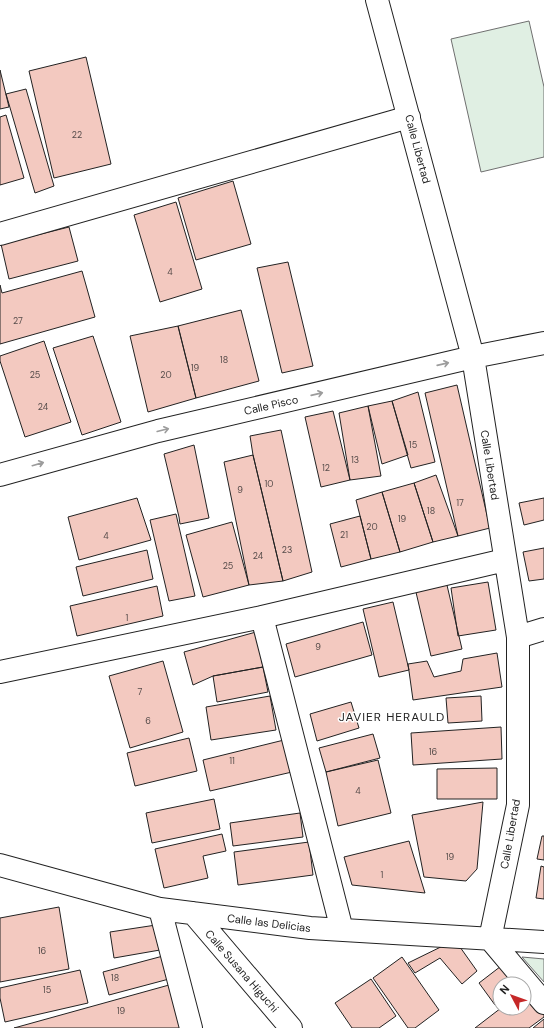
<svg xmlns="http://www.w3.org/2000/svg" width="544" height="1028" viewBox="0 0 544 1028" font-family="'DM Sans',sans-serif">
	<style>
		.green { fill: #e0efe3; stroke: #6f6f6f }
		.building { fill: #f3c9c0; stroke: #222 }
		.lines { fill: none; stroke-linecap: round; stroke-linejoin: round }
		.minor-casing { stroke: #222; stroke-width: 24 }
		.minor { stroke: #fff; stroke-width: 22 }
		.oneway { stroke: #9c9c9c }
		.labels { text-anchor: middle; stroke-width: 3; stroke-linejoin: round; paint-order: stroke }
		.number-label { font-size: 9px; fill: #564c4a }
		.street-label { font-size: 11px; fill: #222; stroke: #fff }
		.neighbourhood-label { font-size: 12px; letter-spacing: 1px; fill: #222; stroke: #fff }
	</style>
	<rect width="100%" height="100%" fill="#fff"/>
	<path class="green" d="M 529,21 L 544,87 L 544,157 L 481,172 L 451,39 Z
		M 522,957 L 544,959 L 544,982 Z"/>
	<path class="building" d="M 86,57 L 111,164 L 54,178 L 29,71 Z
		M 0,70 L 9,107 L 0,109 Z
		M 26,89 L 54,186 L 35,193 L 6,94 Z
		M 6,115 L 24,178 L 0,185 L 0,117 Z
		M 233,181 L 251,244 L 196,260 L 178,198 Z
		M 176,202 L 202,289 L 160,302 L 134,215 Z
		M 69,227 L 78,261 L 9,279 L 1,244 Z
		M 288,262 L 313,366 L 282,373 L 257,268 Z
		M 82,271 L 95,317 L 0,344 L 0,285 L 2,293 Z
		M 241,310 L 259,381 L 196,398 L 178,326 Z
		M 178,326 L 196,398 L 148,412 L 130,336 Z
		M 93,336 L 121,422 L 82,435 L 53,348 Z
		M 44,341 L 71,422 L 25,437 L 0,361 L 0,356 Z
		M 457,385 L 490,528 L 458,536 L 425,393 Z
		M 418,392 L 435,462 L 411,468 L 392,401 Z
		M 392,401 L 408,455 L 382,464 L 368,406 Z
		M 368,406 L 381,476 L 350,480 L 339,413 Z
		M 333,411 L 350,480 L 321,487 L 305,417 Z
		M 281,430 L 312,572 L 283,581 L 253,455 L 250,436 Z
		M 194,445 L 209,518 L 180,524 L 179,517 L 164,454 Z
		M 253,455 L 283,581 L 249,585 L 224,462 Z
		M 436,475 L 458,536 L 433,542 L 414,483 Z
		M 414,483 L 433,542 L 400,552 L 382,492 Z
		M 382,492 L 400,552 L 371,559 L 356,500 Z
		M 137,498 L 151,540 L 79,560 L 68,517 Z
		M 544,498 L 544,520 L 524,525 L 519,503 Z
		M 176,514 L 195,596 L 169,601 L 150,520 Z
		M 360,516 L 371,559 L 341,567 L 330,524 Z
		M 232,522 L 249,585 L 203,597 L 186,535 Z
		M 544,548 L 544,579 L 529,581 L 523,552 Z
		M 147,550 L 153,579 L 83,596 L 76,567 Z
		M 446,581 L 462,649 L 431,656 L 415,588 Z
		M 488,582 L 496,630 L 458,636 L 451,588 Z
		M 157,586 L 163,616 L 77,636 L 70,606 Z
		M 393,602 L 409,670 L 379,677 L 363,609 Z
		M 363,622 L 372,655 L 295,677 L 286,644 Z
		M 256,632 L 263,667 L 213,676 L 193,685 L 184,652 Z
		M 497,653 L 502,687 L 413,700 L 408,664 L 427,661 L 434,677 L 461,671 L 463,659 Z
		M 163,661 L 183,732 L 130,748 L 109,676 Z
		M 263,667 L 268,692 L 217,702 L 213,676 Z
		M 270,696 L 276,730 L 211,740 L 206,707 Z
		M 481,696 L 482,721 L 448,723 L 446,698 Z
		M 351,702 L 359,728 L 317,741 L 310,714 Z
		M 501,727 L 502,759 L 413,765 L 411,733 Z
		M 373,734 L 380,758 L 326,772 L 319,748 Z
		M 189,738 L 197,771 L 135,786 L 127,753 Z
		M 284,740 L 292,772 L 210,791 L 203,760 Z
		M 378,760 L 391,813 L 338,826 L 326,772 Z
		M 497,768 L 497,799 L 437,799 L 437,769 Z
		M 214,799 L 220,829 L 152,843 L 146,813 Z
		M 483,802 L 477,869 L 466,881 L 424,877 L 412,815 Z
		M 300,813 L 303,837 L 233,846 L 230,823 Z
		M 222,834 L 226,851 L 203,856 L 208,878 L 164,888 L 155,849 Z
		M 542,836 L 544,836 L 544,860 L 537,859 Z
		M 409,841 L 425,893 L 352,885 L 344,857 Z
		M 309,842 L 313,875 L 238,885 L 234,852 Z
		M 541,866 L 544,867 L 544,899 L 536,898 Z
		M 59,907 L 69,969 L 0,982 L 0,918 Z
		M 156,925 L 160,950 L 114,958 L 110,932 Z
		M 455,940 L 477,971 L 462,984 L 440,958 L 415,973 L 408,963 Z
		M 163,956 L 169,979 L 109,995 L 103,972 Z
		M 402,957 L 439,1010 L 415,1028 L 408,1028 L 373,978 Z
		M 505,963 L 521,984 L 500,984 L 500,1001 L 495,1005 L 479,983 Z
		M 80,970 L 88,1003 L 5,1022 L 0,998 L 0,988 Z
		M 371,979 L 396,1016 L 379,1028 L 352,1028 L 335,1003 Z
		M 169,985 L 181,1028 L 14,1028 Z
		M 524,990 L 544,1010 L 544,1017 L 529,1028 L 475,1028 L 501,1008 L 524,1008 Z
		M 544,1019 L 544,1028 L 533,1028 Z"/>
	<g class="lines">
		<g class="minor-casing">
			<path id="minor" d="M 377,0 L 473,357 L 518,637 L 518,805 L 490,939 L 544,1003
				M 0,234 L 409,117
				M 0,475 L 158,431 L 473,357 L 544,343
				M 262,617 L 342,930
				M 518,637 L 544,629
				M 0,672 L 262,617 L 505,560
				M 0,865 L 160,909 L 310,928 L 544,942
				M 160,909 L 191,1028
				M 193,913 L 291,1028"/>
		</g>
		<use href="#minor" class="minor"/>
	</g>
	<defs><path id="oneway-shaft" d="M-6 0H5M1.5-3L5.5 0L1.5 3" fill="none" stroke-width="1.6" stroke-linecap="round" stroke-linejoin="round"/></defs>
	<g class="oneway">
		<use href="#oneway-shaft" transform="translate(443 364) rotate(-13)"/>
		<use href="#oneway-shaft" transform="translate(317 394) rotate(-13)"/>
		<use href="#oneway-shaft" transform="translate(163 430) rotate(-14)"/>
		<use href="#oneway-shaft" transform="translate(38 464) rotate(-16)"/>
	</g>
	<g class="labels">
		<g class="number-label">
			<text x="77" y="138">22</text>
			<text x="170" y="275">4</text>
			<text x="18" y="324">27</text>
			<text x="224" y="363">18</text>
			<text x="195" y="371">19</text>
			<text x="35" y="378">25</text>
			<text x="166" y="378">20</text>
			<text x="43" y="410">24</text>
			<text x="413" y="448">15</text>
			<text x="355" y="463">13</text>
			<text x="326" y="471">12</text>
			<text x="269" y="487">10</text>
			<text x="240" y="493">9</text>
			<text x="460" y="506">17</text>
			<text x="431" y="514">18</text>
			<text x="402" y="522">19</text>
			<text x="372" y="530">20</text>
			<text x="344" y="538">21</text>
			<text x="106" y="539">4</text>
			<text x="287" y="553">23</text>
			<text x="258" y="559">24</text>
			<text x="228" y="569">25</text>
			<text x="127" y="621">1</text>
			<text x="318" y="650">9</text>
			<text x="140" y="695">7</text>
			<text x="148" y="724">6</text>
			<text x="433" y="755">16</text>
			<text x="232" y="764">11</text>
			<text x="358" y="794">4</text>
			<text x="450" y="860">19</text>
			<text x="382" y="878">1</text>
			<text x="42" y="954">16</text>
			<text x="115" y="981">18</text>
			<text x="47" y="993">15</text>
			<text x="121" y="1014">19</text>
		</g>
		<g class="street-label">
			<text transform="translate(418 149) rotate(75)" y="4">Calle Libertad</text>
			<text transform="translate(271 405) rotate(-13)" y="4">Calle Pisco</text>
			<text transform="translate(490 465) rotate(81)" y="4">Calle Libertad</text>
			<text transform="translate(510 834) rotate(-80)" y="4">Calle Libertad</text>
			<text transform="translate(269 923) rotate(7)" y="4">Calle las Delicias</text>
			<text transform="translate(242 971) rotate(49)" y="4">Calle Susana Higuchi</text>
		</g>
		<g class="neighbourhood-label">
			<text x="392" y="721">JAVIER HERAULD</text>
		</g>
	</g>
	<g transform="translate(512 996) rotate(311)"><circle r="19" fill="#ffffff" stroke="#a7a7a7"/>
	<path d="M0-3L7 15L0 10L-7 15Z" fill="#c62828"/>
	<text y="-6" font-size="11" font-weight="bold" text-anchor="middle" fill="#222222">N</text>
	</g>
</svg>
